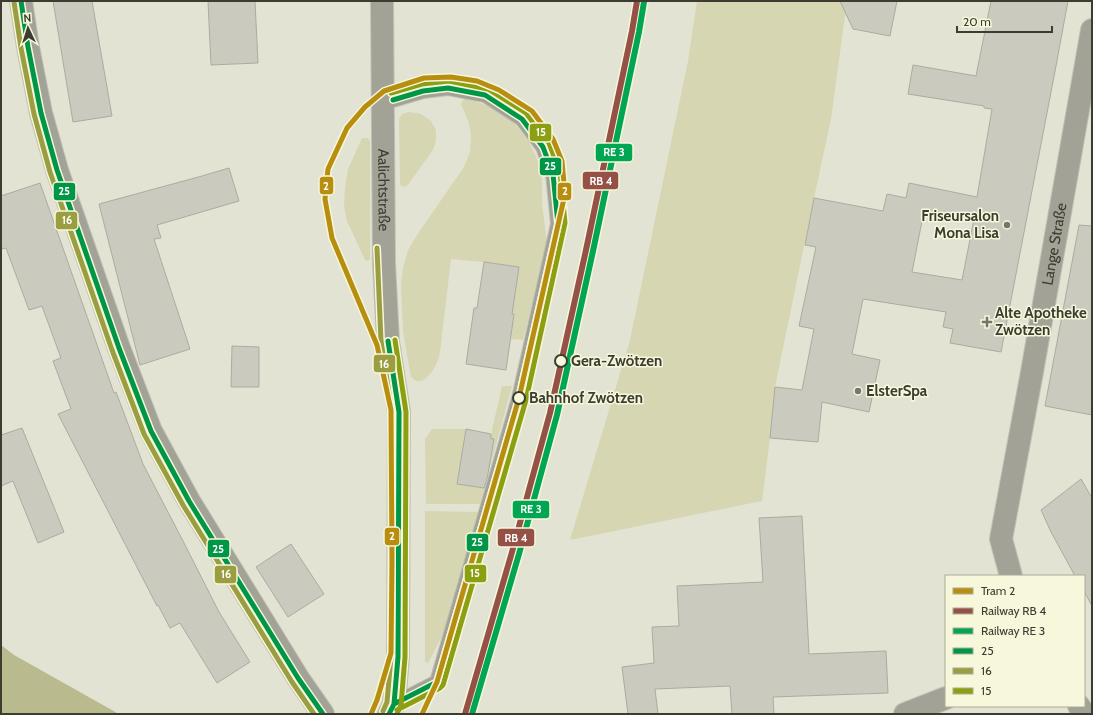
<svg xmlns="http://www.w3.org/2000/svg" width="1093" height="715" viewBox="0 0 1093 715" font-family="Cabin,sans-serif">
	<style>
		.green { fill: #d6d6b2 }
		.water { fill: #baba8f }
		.building { fill: #cacabf; stroke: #ababa0; fill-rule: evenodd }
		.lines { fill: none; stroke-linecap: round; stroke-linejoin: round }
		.service-casing { stroke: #c0c0b5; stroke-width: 16 }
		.minor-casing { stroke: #c0c0b5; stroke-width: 24 }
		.service { stroke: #a2a297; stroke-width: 14 }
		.minor { stroke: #a2a297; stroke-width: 22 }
		.bus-1-casing { stroke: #f7f7db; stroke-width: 8 }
		.bus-2-casing { stroke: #f7f7db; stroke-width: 8 }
		.bus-3-casing { stroke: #f7f7db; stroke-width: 8 }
		.bus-1 { stroke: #009647; stroke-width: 5 }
		.bus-2 { stroke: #9b9e40; stroke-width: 5 }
		.bus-3 { stroke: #8c9f12; stroke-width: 5 }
		.rail-1-casing { stroke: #f7f7db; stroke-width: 9 }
		.rail-2-casing { stroke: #f7f7db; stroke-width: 9 }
		.rail-1 { stroke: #965146; stroke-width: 6 }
		.rail-2 { stroke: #00a651; stroke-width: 6 }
		.tram-1-casing { stroke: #f7f7db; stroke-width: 8 }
		.tram-1 { stroke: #b88e11; stroke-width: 5 }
		.poi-dot { fill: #76766a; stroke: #f7f7db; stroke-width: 1.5 }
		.stop-dot { fill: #f7f7db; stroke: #3c3c31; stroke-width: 2 }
		.labels { text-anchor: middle; stroke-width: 3; stroke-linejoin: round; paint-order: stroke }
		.street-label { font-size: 15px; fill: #3c3c31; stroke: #f7f7db }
		.poi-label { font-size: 15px; font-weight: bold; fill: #3c3c31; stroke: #f7f7db; text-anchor: start }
		.stop-label { font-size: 15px; font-weight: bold; fill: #3c3c31; stroke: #f7f7db; text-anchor: start }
		.line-badge { stroke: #f7f7db; stroke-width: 1.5 }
		.badge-label { font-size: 11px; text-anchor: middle; font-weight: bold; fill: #fff }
	</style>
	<rect width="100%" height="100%" fill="#e3e3d4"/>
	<path class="green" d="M 697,1 L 847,1 L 831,119 L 814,198 L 775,387 L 770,438 L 762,501 L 570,540 L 630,340 L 688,61 Z
		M 464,99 L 470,99 L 488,106 L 501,113 L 516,125 L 529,142 L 538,161 L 542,180 L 542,204 L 547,243 L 523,340 L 510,339 L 514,314 L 512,314 L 484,262 L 451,259 L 440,352 C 438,364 432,374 422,381 L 416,381 L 411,377 L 403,332 L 401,284 L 403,268 L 408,250 L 417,235 L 464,167 L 470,152 L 471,135 L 469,123 L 461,104 Z
		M 410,112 L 421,114 L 431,121 L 436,130 L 436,141 L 433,150 L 407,186 L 402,187 L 400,184 L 399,119 L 402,114 Z
		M 362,138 L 368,138 L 370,141 L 370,259 L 367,261 L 365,260 L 347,221 L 344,207 L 345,189 L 348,169 Z
		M 502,386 L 512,386 L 480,504 L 426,504 L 425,439 L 432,429 L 466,429 L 457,484 L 482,488 L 487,464 L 493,439 L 491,439 L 492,430 Z
		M 425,511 L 479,512 L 450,614 L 441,638 L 428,663 L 425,662 Z"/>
	<path class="water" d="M 1,645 L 14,655 L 119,714 L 1,714 Z"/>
	<path class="building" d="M 53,1 L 92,1 L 112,116 L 73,122 Z
		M 208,1 L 255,1 L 258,63 L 211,65 Z
		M 840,1 L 897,1 L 890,36 L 853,29 Z
		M 991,1 L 1068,1 L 1056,66 L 1001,352 L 950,343 L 953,329 L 943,327 L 946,312 L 863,299 L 852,354 L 880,360 L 869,412 L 822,402 L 818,442 L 770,438 L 775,387 L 802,390 L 814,329 L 799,326 L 816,247 L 805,245 L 814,198 L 883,211 L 887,194 L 906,198 L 909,183 L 977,197 L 992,109 L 984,108 L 984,106 L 908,94 L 913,65 L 976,76 ZM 924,211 L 974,219 L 962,280 L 912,272 Z
		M 229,168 L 239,201 L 157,225 L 161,238 L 154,239 L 190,349 L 140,365 L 99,204 L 202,176 Z
		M 40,183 L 114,393 L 116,392 L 143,464 L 183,541 L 219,612 L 250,662 L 217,683 L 180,623 L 170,628 L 158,605 L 157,606 L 58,414 L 71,409 L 53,361 L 61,358 L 42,306 L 29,310 L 6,248 L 1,249 L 1,196 Z
		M 1079,225 L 1092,226 L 1092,415 L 1045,406 Z
		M 484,262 L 519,267 L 512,314 L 514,314 L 506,370 L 466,364 L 474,308 L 477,308 Z
		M 232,346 L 259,347 L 259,387 L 231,387 Z
		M 22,428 L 64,532 L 38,543 L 13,481 L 1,486 L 1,435 Z
		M 466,429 L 491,434 L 491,439 L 494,439 L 487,479 L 484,488 L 457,484 Z
		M 1081,479 L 1092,498 L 1092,606 L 1084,591 L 1084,576 L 1075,576 L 1051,532 L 1041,510 Z
		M 802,516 L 809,654 L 886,651 L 888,693 L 773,697 L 774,714 L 732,714 L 730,686 L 655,689 L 658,714 L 628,714 L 622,667 L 654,663 L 652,627 L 679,626 L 677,586 L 763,582 L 759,518 Z
		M 291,544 L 324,594 L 288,617 L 256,567 Z"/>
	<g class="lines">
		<g class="service-casing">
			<path id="service" d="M 393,100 L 423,91 L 448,88 L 485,95 L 522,119 L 543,147 L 553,174 L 558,224 L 519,398 L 437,682 L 394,704"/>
		</g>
		<g class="minor-casing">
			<g id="minor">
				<path d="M 21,1 L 28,47 L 41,113 L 57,170 L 119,348 L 151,431 L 189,501 L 298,678 L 323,714"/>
				<path id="s1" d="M 382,1 L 384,263 L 388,341 L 399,412 L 398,657 L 394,704 L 389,714"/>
				<path id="s2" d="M 1011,576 L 1001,539 L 1032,372 L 1092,30"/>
				<path d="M 1079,706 L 1084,714"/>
				<path d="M 905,714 L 946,698"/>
			</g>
		</g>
		<use href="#service" class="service"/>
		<use href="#minor" class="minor"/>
		<g class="bus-1-casing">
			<path id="bus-1" d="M 21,1 L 28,47 L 41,113 L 57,170 L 119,348 L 151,431 L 189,501 L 298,678 L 323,714
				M 393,100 L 423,91 L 448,88 L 485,95 L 522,119 L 543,147 L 553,174 L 558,224 L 519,398 L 437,682 L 394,704
				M 388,341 L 399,412 L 398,657 L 394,704 L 389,714"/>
		</g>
		<g class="bus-2-casing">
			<path id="bus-2" d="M 14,2 L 21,48 L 34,114 L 50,172 L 112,350 L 144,434 L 183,505 L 292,682 L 314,714
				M 377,248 L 381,341 L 392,413 L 391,657 L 387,702 L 383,711"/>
		</g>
		<g class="bus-3-casing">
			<path id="bus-3" d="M 391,93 L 422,84 L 449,81 L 488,89 L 526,113 L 549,143 L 560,172 L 565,223 L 526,400 L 443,685 L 440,688 L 397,710
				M 395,340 L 406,412 L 405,657 L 401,705 L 397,714"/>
		</g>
		<use href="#bus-1" class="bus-1"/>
		<use href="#bus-2" class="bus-2"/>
		<use href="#bus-3" class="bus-3"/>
		<g class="rail-1-casing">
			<path id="rail-1" d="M 465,714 L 512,552 L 550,413 L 586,250 L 632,31 L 637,1"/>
		</g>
		<g class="rail-2-casing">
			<path id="rail-2" d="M 472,714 L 519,554 L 557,415 L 593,251 L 639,32 L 644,2"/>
		</g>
		<use href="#rail-1" class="rail-1"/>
		<use href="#rail-2" class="rail-2"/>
		<g class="tram-1-casing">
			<path id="tram-1" d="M 371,714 L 377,700 L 391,653 L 392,561 L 391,410 L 377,345 L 332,238 L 325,199 L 328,169 L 347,128 L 365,107 L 384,91 L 424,78 L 451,77 L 477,81 L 499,90 L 532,111 L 553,139 L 562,161 L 565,194 L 519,398 L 437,682 L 422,714"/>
		</g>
		<use href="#tram-1" class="tram-1"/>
	</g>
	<g class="poi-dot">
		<circle cx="1007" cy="225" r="4"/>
		<path d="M985 316h4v4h4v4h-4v4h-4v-4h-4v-4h4z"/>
		<circle cx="858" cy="391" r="4"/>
	</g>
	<g class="stop-dot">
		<circle cx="561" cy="361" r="6"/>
		<circle cx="519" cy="398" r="6"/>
	</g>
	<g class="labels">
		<g class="street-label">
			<text dy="5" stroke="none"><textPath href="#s1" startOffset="189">Aalichtstraße</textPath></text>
			<text dy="5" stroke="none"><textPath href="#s2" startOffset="338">Lange Straße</textPath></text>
		</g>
		<g class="poi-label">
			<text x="999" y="221" text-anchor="end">Friseursalon<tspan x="999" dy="17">Mona Lisa</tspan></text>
			<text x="995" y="318">Alte Apotheke<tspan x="995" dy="17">Zwötzen</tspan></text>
			<text x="866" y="396">ElsterSpa</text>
		</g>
		<g class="stop-label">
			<text x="571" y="366">Gera-Zwötzen</text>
			<text x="529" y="403">Bahnhof Zwötzen</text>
		</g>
	</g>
	<g class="line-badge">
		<rect x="529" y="123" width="23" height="19" rx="4" fill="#8c9f12"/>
		<rect x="595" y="143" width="38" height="19" rx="4" fill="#00a651"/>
		<rect x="539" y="157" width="23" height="19" rx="4" fill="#009647"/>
		<rect x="582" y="171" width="37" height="19" rx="4" fill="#965146"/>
		<rect x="319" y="176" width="15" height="19" rx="4" fill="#b88e11"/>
		<rect x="53" y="182" width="23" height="19" rx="4" fill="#009647"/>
		<rect x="557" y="182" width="15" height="19" rx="4" fill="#b88e11"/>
		<rect x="55" y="211" width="23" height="19" rx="4" fill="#9b9e40"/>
		<rect x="373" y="354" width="23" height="19" rx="4" fill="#9b9e40"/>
		<rect x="512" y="500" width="38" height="19" rx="4" fill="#00a651"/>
		<rect x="384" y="527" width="16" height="19" rx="4" fill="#b88e11"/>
		<rect x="497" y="528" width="38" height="19" rx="4" fill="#965146"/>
		<rect x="466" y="533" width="23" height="19" rx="4" fill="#009647"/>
		<rect x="207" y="539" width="23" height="19" rx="4" fill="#009647"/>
		<rect x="464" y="564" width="23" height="19" rx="4" fill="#8c9f12"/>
		<rect x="214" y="565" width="23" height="19" rx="4" fill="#9b9e40"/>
	</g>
	<g class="badge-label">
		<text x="541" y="136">15</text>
		<text x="614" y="156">RE 3</text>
		<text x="550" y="170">25</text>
		<text x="601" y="185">RB 4</text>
		<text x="326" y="190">2</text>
		<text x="64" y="195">25</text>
		<text x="565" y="195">2</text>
		<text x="67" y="224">16</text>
		<text x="384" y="368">16</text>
		<text x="531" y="513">RE 3</text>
		<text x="392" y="540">2</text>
		<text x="516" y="542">RB 4</text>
		<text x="477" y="546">25</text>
		<text x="218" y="553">25</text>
		<text x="475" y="577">15</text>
		<text x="226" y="578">16</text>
	</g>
	<rect width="1093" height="715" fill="none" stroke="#3c3c31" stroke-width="4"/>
	<rect x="945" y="575" width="140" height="132" fill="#f7f7db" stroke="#acac97"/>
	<rect x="953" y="588" width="20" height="6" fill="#b88e11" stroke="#acac97"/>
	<text x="981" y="595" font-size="12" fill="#3c3c31">Tram 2</text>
	<rect x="953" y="608" width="20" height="6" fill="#965146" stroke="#acac97"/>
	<text x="981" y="615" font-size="12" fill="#3c3c31">Railway RB 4</text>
	<rect x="953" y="628" width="20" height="6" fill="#00a651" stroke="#acac97"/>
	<text x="981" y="635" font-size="12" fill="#3c3c31">Railway RE 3</text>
	<rect x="953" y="648" width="20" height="6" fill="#009647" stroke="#acac97"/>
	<text x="981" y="655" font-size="12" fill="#3c3c31">25</text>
	<rect x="953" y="668" width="20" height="6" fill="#9b9e40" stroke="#acac97"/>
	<text x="981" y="675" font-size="12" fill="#3c3c31">16</text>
	<rect x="953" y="688" width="20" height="6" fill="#8c9f12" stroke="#acac97"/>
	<text x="981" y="695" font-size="12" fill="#3c3c31">15</text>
	<g transform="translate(28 28) rotate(356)" stroke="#f7f7db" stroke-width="3" paint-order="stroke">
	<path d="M0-3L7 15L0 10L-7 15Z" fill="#3c3c31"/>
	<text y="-6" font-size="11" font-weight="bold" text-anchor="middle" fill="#3c3c31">N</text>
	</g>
	<path d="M957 26v6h95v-6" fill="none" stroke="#3c3c31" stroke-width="2"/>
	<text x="963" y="26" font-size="12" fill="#3c3c31" stroke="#f7f7db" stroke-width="3" paint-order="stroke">20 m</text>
</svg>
